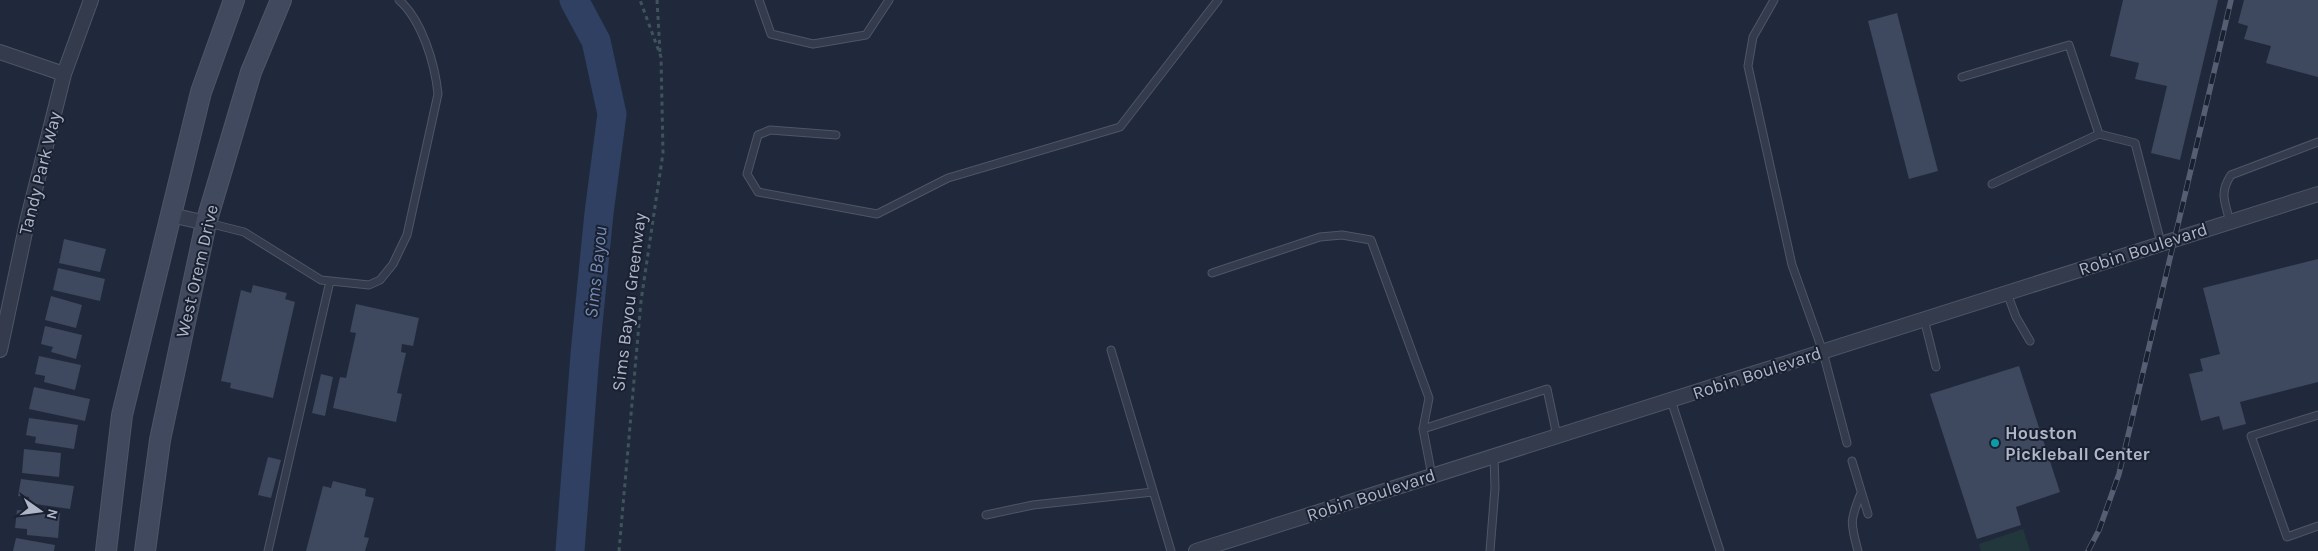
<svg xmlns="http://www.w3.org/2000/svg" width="2318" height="551" viewBox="0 0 2318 551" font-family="Karla,sans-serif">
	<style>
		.green { fill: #22373c }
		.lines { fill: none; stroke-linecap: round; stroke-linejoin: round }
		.river { stroke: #304062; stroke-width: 29 }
		.building { fill: #3e485e }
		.service-casing { stroke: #4e5666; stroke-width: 9 }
		.minor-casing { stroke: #4e5666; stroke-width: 16 }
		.secondary-casing { stroke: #4e5666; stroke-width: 22 }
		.path { stroke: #3f545a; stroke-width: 3; stroke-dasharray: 4 4; stroke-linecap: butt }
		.service { stroke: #343b4c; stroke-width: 7 }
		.minor { stroke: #343b4c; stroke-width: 14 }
		.secondary { stroke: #41495f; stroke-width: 20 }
		.rail-casing { stroke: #555e73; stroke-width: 5.5 }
		.rail { stroke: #192030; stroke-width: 4; stroke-dasharray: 11; stroke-linecap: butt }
		.culture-dot { fill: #0f9aa8; stroke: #192030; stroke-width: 2 }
		.labels { text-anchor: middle; stroke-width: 4; stroke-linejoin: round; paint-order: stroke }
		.street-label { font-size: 18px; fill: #aeb6c8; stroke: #192030 }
		.poi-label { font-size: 18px; font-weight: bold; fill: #aeb6c8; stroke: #192030; text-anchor: start }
		.water-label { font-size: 19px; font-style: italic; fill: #7488b2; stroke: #192030 }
	</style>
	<rect width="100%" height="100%" fill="#20293b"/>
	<path class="green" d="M 2023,529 L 2030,551 L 1981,551 L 1979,544 Z"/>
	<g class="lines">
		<path class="river" d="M 570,551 L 585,354 L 599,213 L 612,114 L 596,41 L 574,0"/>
	</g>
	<path class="building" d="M 2123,0 L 2218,0 L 2180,160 L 2151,153 L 2167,86 L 2135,79 L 2139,63 L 2110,56 Z
		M 2244,0 L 2318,0 L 2318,77 L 2266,63 L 2271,46 L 2244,39 L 2248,26 L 2238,23 Z
		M 1897,13 L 1938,171 L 1909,179 L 1868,21 Z
		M 64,239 L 106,249 L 100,272 L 59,263 Z
		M 2318,259 L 2318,382 L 2240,402 L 2246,424 L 2223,430 L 2219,416 L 2201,421 L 2189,374 L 2203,371 L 2200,359 L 2220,354 L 2203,288 Z
		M 58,268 L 105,279 L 100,301 L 53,290 Z
		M 253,285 L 287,293 L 285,299 L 295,302 L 273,398 L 230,388 L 231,383 L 221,381 L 241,290 L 251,293 Z
		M 51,296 L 82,305 L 76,328 L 45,320 Z
		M 356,304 L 419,318 L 413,346 L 402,344 L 401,352 L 406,353 L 397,393 L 402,394 L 396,422 L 333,408 L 340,377 L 346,378 L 356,333 L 350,332 Z
		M 45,326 L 82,335 L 76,359 L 51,352 L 53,347 L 41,344 Z
		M 39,356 L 81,365 L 75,390 L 44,382 L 45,376 L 35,374 Z
		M 2019,366 L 2060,492 L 2016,507 L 2021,525 L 1977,539 L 1930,394 Z
		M 321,374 L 333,377 L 325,416 L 312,413 Z
		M 34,387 L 90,399 L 85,421 L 29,409 Z
		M 29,418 L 78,425 L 74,449 L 35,443 L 36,437 L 26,435 Z
		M 24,449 L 61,453 L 59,477 L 22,473 Z
		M 268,457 L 281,460 L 271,498 L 258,495 Z
		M 21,479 L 74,486 L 70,509 L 28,503 L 29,497 L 18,496 Z
		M 333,481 L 366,489 L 365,496 L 374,498 L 364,537 L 369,538 L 365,551 L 306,551 L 323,486 L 331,488 Z
		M 17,510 L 60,513 L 58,538 L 27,535 L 27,529 L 15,528 Z
		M 16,538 L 55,545 L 54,551 L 13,551 Z"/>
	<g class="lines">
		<g class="service-casing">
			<path id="service" d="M 759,0 L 771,34 L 813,44 L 866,35 L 889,0
				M 1774,0 L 1753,37 L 1748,66 L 1792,265 L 1823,352 L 1847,443
				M 1962,77 L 2069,45 L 2099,134 L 2135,143 L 2161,243
				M 836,135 L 770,130 L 758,135 L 747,174 L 758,192 L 877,214 L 948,178 L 1120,127 L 1218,0
				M 1992,184 L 2099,134
				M 2230,222 C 2225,202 2219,193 2231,175 L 2318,142
				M 208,223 L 244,232 L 321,280 L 369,285 L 380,280 L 393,264 L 407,235 L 438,94 C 435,64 422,20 399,0
				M 1212,273 L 1320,237 L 1342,235 L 1371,240 L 1429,398 L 1423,429
				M 2007,293 L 2016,317 L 2030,341
				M 1924,319 L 1936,367
				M 1111,350 L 1171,551
				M 1671,400 L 1720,551
				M 2318,415 L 2251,436 L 2287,537 L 2318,526
				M 1852,461 L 1868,514
				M 1432,476 L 1423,429 L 1547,389 L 1557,436
				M 986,515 L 1033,505 L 1153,492
				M 268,551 L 330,281
				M 1490,551 L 1495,488 L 1494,456
				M 1858,551 C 1850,522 1850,520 1861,493"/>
		</g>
		<g class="minor-casing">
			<path id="minor" d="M 0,52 L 64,74
				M 171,215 L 206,223
				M 0,350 L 28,218 L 64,74 L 91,0
				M 1196,551 L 2318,194"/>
		</g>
		<g class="secondary-casing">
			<path id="secondary" d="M 106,551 L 122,415 L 201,92 L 234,0
				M 145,551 L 160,440 L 206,223 L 251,72 L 281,0"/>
		</g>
		<path class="path" d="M 657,0 L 660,52
			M 619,551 L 641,301 L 663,153 L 661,57 L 640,0"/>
		<use href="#service" class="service"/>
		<use href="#minor" class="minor"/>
		<use href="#secondary" class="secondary"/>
		<g class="rail-casing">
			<path id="rail" d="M 2088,551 L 2099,530 L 2119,474 L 2231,0"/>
		</g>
		<use href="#rail" class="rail"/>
	</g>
	<circle class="culture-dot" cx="1995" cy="443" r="5"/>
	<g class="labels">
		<g class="street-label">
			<text transform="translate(40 173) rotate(-76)" y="6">Tandy Park Way</text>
			<text transform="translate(2143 249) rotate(-18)" y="6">Robin Boulevard</text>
			<text transform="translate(197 271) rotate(-77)" y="6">West Orem Drive</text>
			<text transform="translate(629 302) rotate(-83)" y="6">Sims Bayou Greenway</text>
			<text transform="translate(1757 373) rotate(-18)" y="6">Robin Boulevard</text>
			<text transform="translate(1371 495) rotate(-18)" y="6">Robin Boulevard</text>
		</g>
		<g class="poi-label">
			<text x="2005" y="439">Houston<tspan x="2005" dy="21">Pickleball Center</tspan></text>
		</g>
		<g class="water-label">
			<text transform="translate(595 272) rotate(-84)" y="7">Sims Bayou</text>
		</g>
	</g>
	<g transform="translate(40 511) rotate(104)" stroke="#192030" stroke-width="4" paint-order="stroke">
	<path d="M0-4L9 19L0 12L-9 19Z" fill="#aeb6c8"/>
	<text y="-8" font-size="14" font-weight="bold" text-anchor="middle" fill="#aeb6c8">N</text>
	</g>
</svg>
